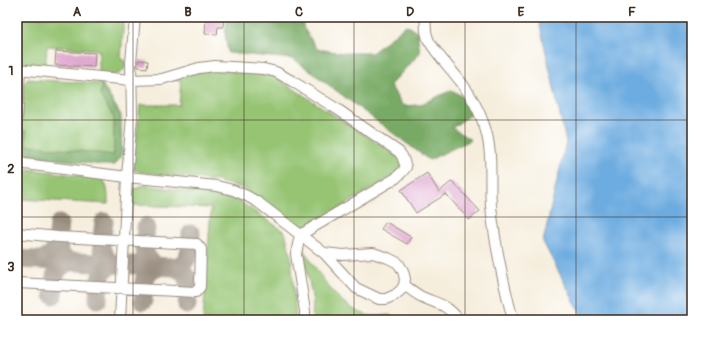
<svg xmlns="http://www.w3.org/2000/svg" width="709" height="337" viewBox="0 0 709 337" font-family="Pangolin,sans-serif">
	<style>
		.green { fill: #96c473; stroke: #687748 }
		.forest { fill: #78aa65; stroke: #5a6a42 }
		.water { fill: #6dace0; stroke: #546b7f }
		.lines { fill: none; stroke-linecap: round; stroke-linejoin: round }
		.taxiway { stroke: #988c7e; stroke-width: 19 }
		.building { fill: #dea5cd }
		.minor-casing { stroke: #988c7e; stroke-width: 12 }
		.minor { stroke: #fff; stroke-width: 10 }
		.grid { fill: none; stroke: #3b2a1e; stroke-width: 1; stroke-opacity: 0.55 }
		.neatline { fill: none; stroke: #3b2a1e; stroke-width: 1.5 }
		.grid-label { font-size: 13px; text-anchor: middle; font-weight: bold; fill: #3b2a1e }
	</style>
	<rect width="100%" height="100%" fill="#fff"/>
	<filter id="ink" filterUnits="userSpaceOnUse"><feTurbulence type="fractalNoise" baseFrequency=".025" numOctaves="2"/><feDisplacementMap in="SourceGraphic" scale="8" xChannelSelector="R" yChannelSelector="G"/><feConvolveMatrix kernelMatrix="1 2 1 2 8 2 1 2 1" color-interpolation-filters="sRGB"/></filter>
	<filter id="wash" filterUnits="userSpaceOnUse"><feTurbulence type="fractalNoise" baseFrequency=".012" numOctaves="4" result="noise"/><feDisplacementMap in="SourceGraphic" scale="16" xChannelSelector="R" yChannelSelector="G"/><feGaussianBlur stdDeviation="0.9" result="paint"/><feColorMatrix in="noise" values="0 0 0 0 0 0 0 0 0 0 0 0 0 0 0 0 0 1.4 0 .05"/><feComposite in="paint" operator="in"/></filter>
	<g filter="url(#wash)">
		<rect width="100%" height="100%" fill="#f6eedd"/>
		<path class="green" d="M 17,17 L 124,17 L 121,59 L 126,61 C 126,78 110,75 99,74 L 99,50 L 47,46 L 45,69 L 17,67 Z
			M 209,69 L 274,76 L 400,158 L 403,164 L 399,172 L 301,232 L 243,188 L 216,181 L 140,172 L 133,169 L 140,105 L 179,105 L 181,80 L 170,80 Z
			M 28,79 L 102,84 L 100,95 L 114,118 L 114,155 L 26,145 L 26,131 L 21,130 L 24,83 Z
			M 28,169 L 103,179 C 108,187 108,194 108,204 L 20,199 L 22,173 Z
			M 143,185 L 233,197 L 285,232 L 291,256 L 296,320 L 203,320 L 211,208 L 132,205 L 131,197 L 133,190 Z
			M 303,249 C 321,275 339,312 374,316 C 379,316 385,315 390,315 L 394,320 L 312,320 L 313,302 Z"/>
		<path class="forest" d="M 228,17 L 304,17 L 303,27 L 317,49 L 343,53 L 372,53 L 406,25 L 417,31 L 420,53 L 390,85 L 403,106 L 419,105 L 452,90 L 464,98 L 471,114 L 452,128 L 471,140 L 429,160 L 294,59 L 228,53 L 225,33 Z
			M 102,84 L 121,115 L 122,155 L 115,165 L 102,165 L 26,155 L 21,145 L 21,130 L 26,131 L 26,145 L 114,155 L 114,118 L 100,95 Z"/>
		<path class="water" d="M 538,17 L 692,17 L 692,320 L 584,320 L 543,242 L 566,142 Z"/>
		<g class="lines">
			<path class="taxiway" d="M 57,245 L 59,224
				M 17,259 L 174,267
				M 41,260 C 50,258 54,254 57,245 L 62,257 L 70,262 C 52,268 55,279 53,295
				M 98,299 C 99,284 98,269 114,264 C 96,254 102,240 104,222
				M 143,301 C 144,284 140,272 160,267 C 140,261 145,244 146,227
				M 187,305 C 188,288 193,275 174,267 C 191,264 190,248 191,234"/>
		</g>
		<g id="blocks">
			<path class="building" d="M 206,17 L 224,17 L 223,27 L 218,27 L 217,35 L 205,34 Z
				M 56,51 L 95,53 L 94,67 L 55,65 Z
				M 138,60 L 148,61 L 147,68 L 138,67 Z
				M 427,173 L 439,192 L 452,181 L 480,211 L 469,220 L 446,194 L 416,213 L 401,190 Z
				M 386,222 L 411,237 L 407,244 L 381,229 Z"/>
		</g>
	</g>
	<g filter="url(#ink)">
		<use href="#blocks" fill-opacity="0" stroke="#988c7e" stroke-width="1"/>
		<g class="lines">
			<g class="minor-casing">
				<path id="minor" d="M 426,17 C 425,26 425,33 429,41 C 438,56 450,68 461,82 C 470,94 478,108 483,122 C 494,150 489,177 491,206 C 495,246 503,282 513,320
					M 17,69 L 131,80 L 162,79 L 199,68 L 215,66 L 264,69 L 276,72 L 292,81 L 337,109 L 399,152 L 402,156 L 406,167 L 403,171 L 396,178 L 300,235 L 296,254 L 305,311 L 305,320
					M 17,117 L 20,69
					M 17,163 L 127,177 L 217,186 L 233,190 L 247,196 L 259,203 L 324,253 L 356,288 L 379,299 L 386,299 L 395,295 L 401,290 L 404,285 L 405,279 L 403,271 L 398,263 L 388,258 L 373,253 L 343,255 L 324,253
					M 17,233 L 58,237 L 197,244 L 201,249 L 200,287 L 196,292 L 17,283
					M 404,285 C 410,289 416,294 422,297 C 440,305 445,303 459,320
					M 120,320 L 127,177 L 132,116 L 131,62 L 135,17"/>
			</g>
			<use href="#minor" class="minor"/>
		</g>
	</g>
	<path class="grid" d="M 133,17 L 133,320M 244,17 L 244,320M 354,17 L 354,320M 465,17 L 465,320M 576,17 L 576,320M 17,120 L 692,120M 17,217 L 692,217"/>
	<rect width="709" height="337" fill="none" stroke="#fff" stroke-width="44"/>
	<rect x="22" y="22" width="665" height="293" class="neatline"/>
	<g class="grid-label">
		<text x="77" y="16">A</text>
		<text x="188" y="16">B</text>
		<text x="299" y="16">C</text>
		<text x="410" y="16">D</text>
		<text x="521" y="16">E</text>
		<text x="632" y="16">F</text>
		<text x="11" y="75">1</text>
		<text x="11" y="173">2</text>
		<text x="11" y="271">3</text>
	</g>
</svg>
